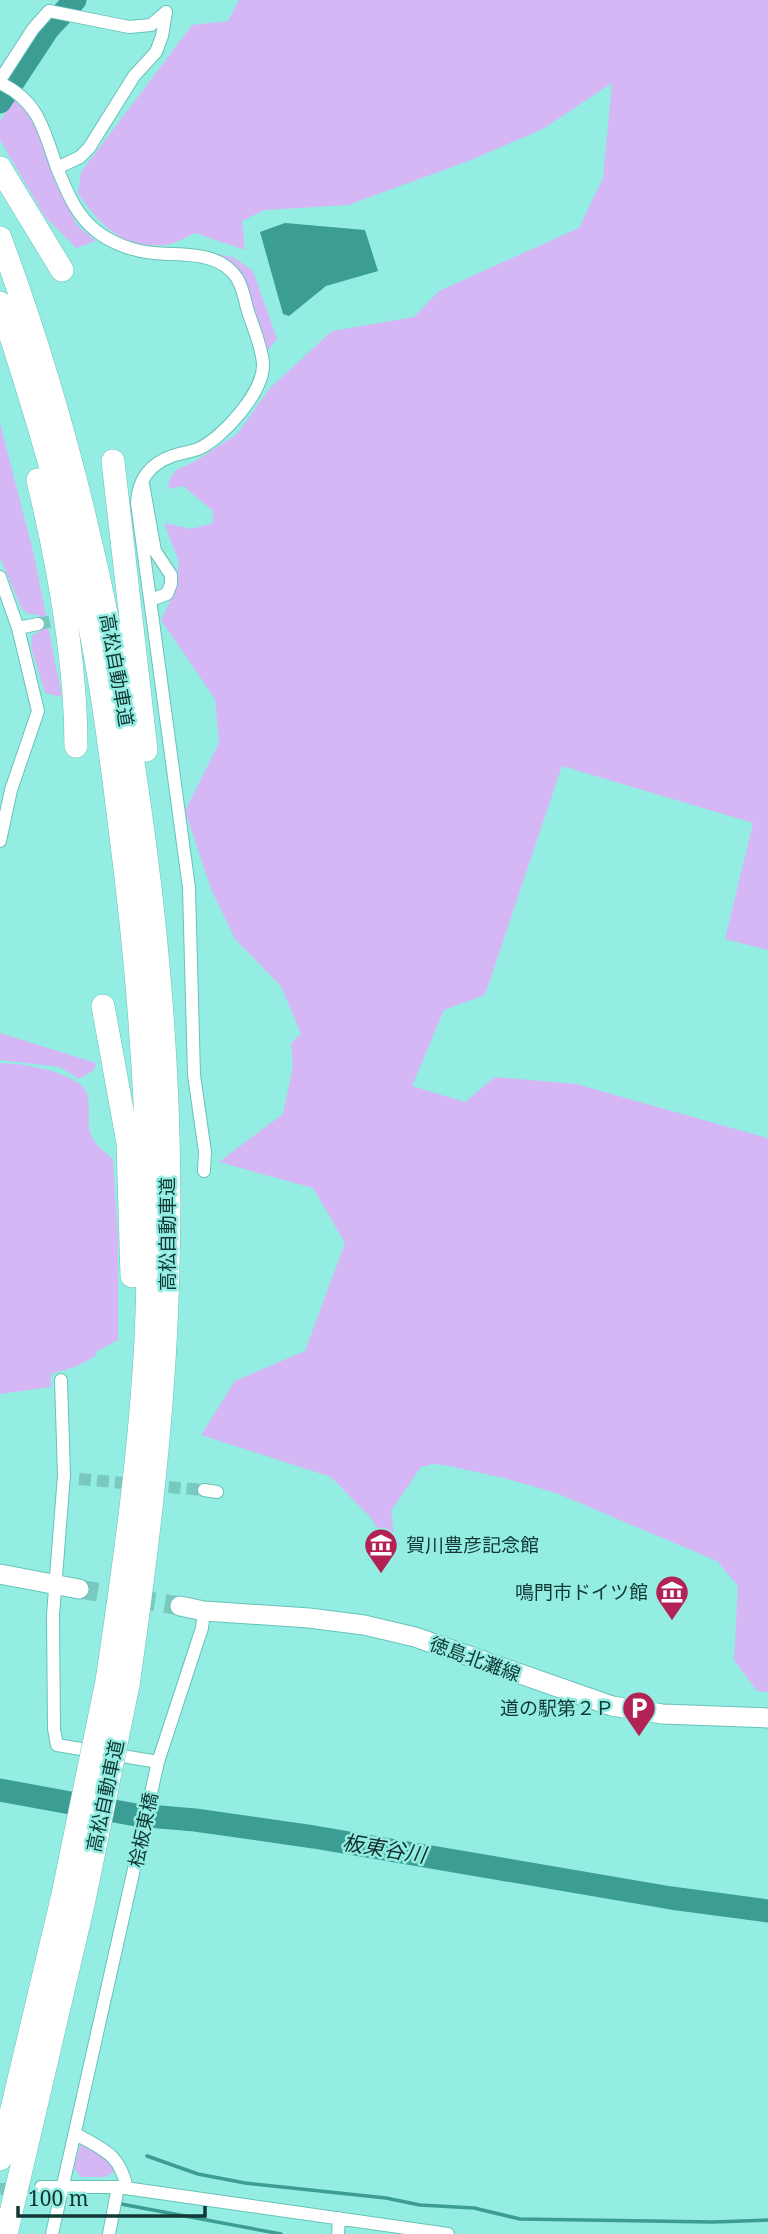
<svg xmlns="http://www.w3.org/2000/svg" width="768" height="2234" viewBox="0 0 768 2234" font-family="'Noto Serif','Noto Sans JP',serif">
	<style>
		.green { fill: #d5b7f6 }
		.water { fill: #3b9d93 }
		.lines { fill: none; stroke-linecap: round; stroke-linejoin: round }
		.stream { stroke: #3b9d93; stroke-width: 3.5 }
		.river { stroke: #3b9d93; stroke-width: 23 }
		.street-tunnel { stroke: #79c9bf; stroke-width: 12; stroke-dasharray: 12 6; stroke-linecap: butt }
		.primary-tunnel { stroke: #79c9bf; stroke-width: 19; stroke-dasharray: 19 10; stroke-linecap: butt }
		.street-casing { stroke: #68c2b8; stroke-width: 14 }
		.primary-casing { stroke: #68c2b8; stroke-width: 21 }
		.highway-casing { stroke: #68c2b8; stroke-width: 24 }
		.street { stroke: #fff; stroke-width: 12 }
		.primary { stroke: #fff; stroke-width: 19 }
		.highway { stroke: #fff; stroke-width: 23 }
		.highway-bridge-casing { stroke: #68c2b8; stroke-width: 24; stroke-linecap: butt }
		.highway-bridge { stroke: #fff; stroke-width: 23 }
		.labels { text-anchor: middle; stroke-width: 5; stroke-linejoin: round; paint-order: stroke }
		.street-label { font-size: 19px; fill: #113834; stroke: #93ede2 }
		.poi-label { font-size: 19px; fill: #113834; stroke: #93ede2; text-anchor: end }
		.water-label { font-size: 21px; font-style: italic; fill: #12312d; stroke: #93ede2 }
	</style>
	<rect width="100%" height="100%" fill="#93ede2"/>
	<path class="green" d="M 239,0 L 768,0 L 768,950 L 725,939 L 753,823 L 562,766 L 485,995 L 444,1010 L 412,1086 L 465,1102 L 495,1077 L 576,1084 L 768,1138 L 768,1692 L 757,1691 L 734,1660 L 738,1586 L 717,1561 L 556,1493 L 504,1478 L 444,1465 L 433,1464 L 421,1467 L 391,1511 L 394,1534 L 400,1545 L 386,1542 L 371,1518 L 331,1477 L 201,1435 L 235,1381 L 305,1351 L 345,1243 L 313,1188 L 219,1162 L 283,1114 L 293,1066 L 291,1043 L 301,1034 L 281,986 L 235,939 L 211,889 L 185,811 L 219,743 L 215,699 L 161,620 L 174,593 L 179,562 L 164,523 L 191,529 L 213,523 L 213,511 L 183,486 L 168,489 L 169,480 L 176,470 L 194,462 L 237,434 L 270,388 L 332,331 L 414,317 L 439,291 L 579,228 L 603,178 L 612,83 L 543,129 L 466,162 L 348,205 L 265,210 L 242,221 L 245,250 L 195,233 C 186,237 174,245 164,245 C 121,248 101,226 78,193 L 81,172 L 192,25 L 228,21 Z
		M 14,100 L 33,118 L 55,181 L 77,225 L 96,241 L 76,248 L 45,217 L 0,140 L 0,121 Z
		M 207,252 L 233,257 L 253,271 L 277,339 L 266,352 L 242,277 Z
		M 0,423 L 34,555 L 62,697 L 45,693 L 31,648 L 32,636 L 41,630 L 39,615 L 29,614 L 22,609 L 0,558 Z
		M 0,1033 L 96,1063 L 94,1070 L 79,1079 L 60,1067 L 0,1060 Z
		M 0,1063 C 21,1063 68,1071 83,1087 C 94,1099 85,1121 91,1135 C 95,1145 105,1152 113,1159 L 118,1240 L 118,1340 L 97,1351 L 95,1356 L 78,1366 L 51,1374 L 51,1387 L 0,1394 Z
		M 82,2144 L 100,2152 L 115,2167 L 115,2171 L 106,2177 L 81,2177 L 74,2168 L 80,2145 Z"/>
	<path class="water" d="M 285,223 L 365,230 L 378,271 L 326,286 L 289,316 L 283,314 L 260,232 Z"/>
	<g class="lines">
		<path class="stream" d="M 147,2156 L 198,2174 L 245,2183 L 386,2198 L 420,2205 L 474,2208 L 520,2219 L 713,2222 L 768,2220
			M 121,2204 L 281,2234"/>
		<path class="river" d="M 0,102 L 48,29 L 75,0
			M 0,1790 L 136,1815 L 195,1820 L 314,1837 L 671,1898 L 768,1911"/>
		<path class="street-tunnel" d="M 38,624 L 70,617
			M 79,1479 L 204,1490
			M 0,2189 L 41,2187"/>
		<path class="primary-tunnel" d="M 79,1589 L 180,1606"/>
		<g class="street-casing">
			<path id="street" d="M 0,80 L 33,29 L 49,11 L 129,27 L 151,25 L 166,12 L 162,36 L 156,52 L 134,76 L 89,148 L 80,157 L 57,168 C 44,131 39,101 0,83
				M 57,168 C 67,191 75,214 95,230 C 111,243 133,251 153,253 C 182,256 218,250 237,278 C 242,286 245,299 247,308 C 252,325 262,346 263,364 C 264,392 222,439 198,449 C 190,452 180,453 172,456 C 150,464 138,480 137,503 L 189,888 L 194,1075 L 205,1152 L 204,1171
				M 143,484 L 155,551 L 171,575 L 171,584 L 167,594 L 156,598
				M 0,577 L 18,628 L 38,711 L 11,790 L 0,841
				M 18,628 L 38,624
				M 61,1380 L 64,1475 L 53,1615 L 54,1729 L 57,1745 L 158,1762
				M 204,1490 L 217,1492
				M 76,2134 C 105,2151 119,2153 127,2188
				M 41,2187 L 118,2187 L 448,2234
				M 52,2234 L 158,1762 L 202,1628 L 204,1611
				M 109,2234 L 118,2187
				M 338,2234 L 339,2218"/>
		</g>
		<g class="primary-casing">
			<path id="primary" d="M 0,1574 L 79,1589
				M 180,1606 L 204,1611 L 309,1618 L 364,1625 L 415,1637 L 612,1706 L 662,1714 L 768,1718"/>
		</g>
		<g class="highway-casing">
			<path id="highway" d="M 0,168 L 62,270
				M 0,238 C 73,434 118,639 145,847 C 163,986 172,1127 168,1267 C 165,1407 148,1546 128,1685
				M 0,303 C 28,387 54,473 75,559 C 97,647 109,738 120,828 C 142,998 154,1169 146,1339 C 140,1454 124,1567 107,1681
				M 113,461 L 146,750
				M 38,480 C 58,563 76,660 76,746
				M 103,1006 L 128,1143 L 132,1276
				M 0,2159 L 62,1899
				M 6,2234 L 83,1905"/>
		</g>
		<use href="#street" class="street"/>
		<use href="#primary" class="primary"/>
		<use href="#highway" class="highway"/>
		<g class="highway-bridge-casing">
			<path id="highway-bridge" d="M 62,1899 L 107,1681
				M 83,1905 L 128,1685"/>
		</g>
		<use href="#highway-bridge" class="highway-bridge"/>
	</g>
	<defs>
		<g id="museum-pin" transform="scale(1.75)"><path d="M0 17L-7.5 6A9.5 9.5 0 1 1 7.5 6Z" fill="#b22255" stroke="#93ede2"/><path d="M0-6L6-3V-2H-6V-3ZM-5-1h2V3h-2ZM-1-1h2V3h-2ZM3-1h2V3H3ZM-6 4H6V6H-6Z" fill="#fff"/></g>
		<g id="parking-pin" transform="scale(1.75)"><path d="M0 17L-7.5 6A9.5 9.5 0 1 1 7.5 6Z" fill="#b22255" stroke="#93ede2"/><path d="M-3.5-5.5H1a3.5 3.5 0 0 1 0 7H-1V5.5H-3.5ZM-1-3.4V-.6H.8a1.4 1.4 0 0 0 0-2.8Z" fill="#fff"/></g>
	</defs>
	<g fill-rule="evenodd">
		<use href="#museum-pin" x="381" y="1545"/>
		<use href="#museum-pin" x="672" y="1592"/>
		<use href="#parking-pin" x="639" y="1708"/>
	</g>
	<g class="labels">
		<g class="street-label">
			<text transform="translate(117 670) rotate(80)" y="7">高松自動車道</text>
			<text transform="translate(167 1234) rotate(-90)" y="7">高松自動車道</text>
			<text transform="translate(475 1659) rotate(20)" y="7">徳島北灘線</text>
			<text transform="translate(105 1796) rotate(-78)" y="7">高松自動車道</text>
			<text transform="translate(143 1830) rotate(-78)" y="7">桧板東橋</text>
		</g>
		<g class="poi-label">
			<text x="406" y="1552" text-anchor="start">賀川豊彦記念館</text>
			<text x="648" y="1599">鳴門市ドイツ館</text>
			<text x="614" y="1715">道の駅第２Ｐ</text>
		</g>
		<g class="water-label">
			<text transform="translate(384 1849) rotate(9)" y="7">板東谷川</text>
		</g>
	</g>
	<path d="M18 2206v10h187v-10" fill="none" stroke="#113834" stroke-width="3.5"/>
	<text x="28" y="2206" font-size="21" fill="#113834" stroke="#93ede2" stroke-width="5" paint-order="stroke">100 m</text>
</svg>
